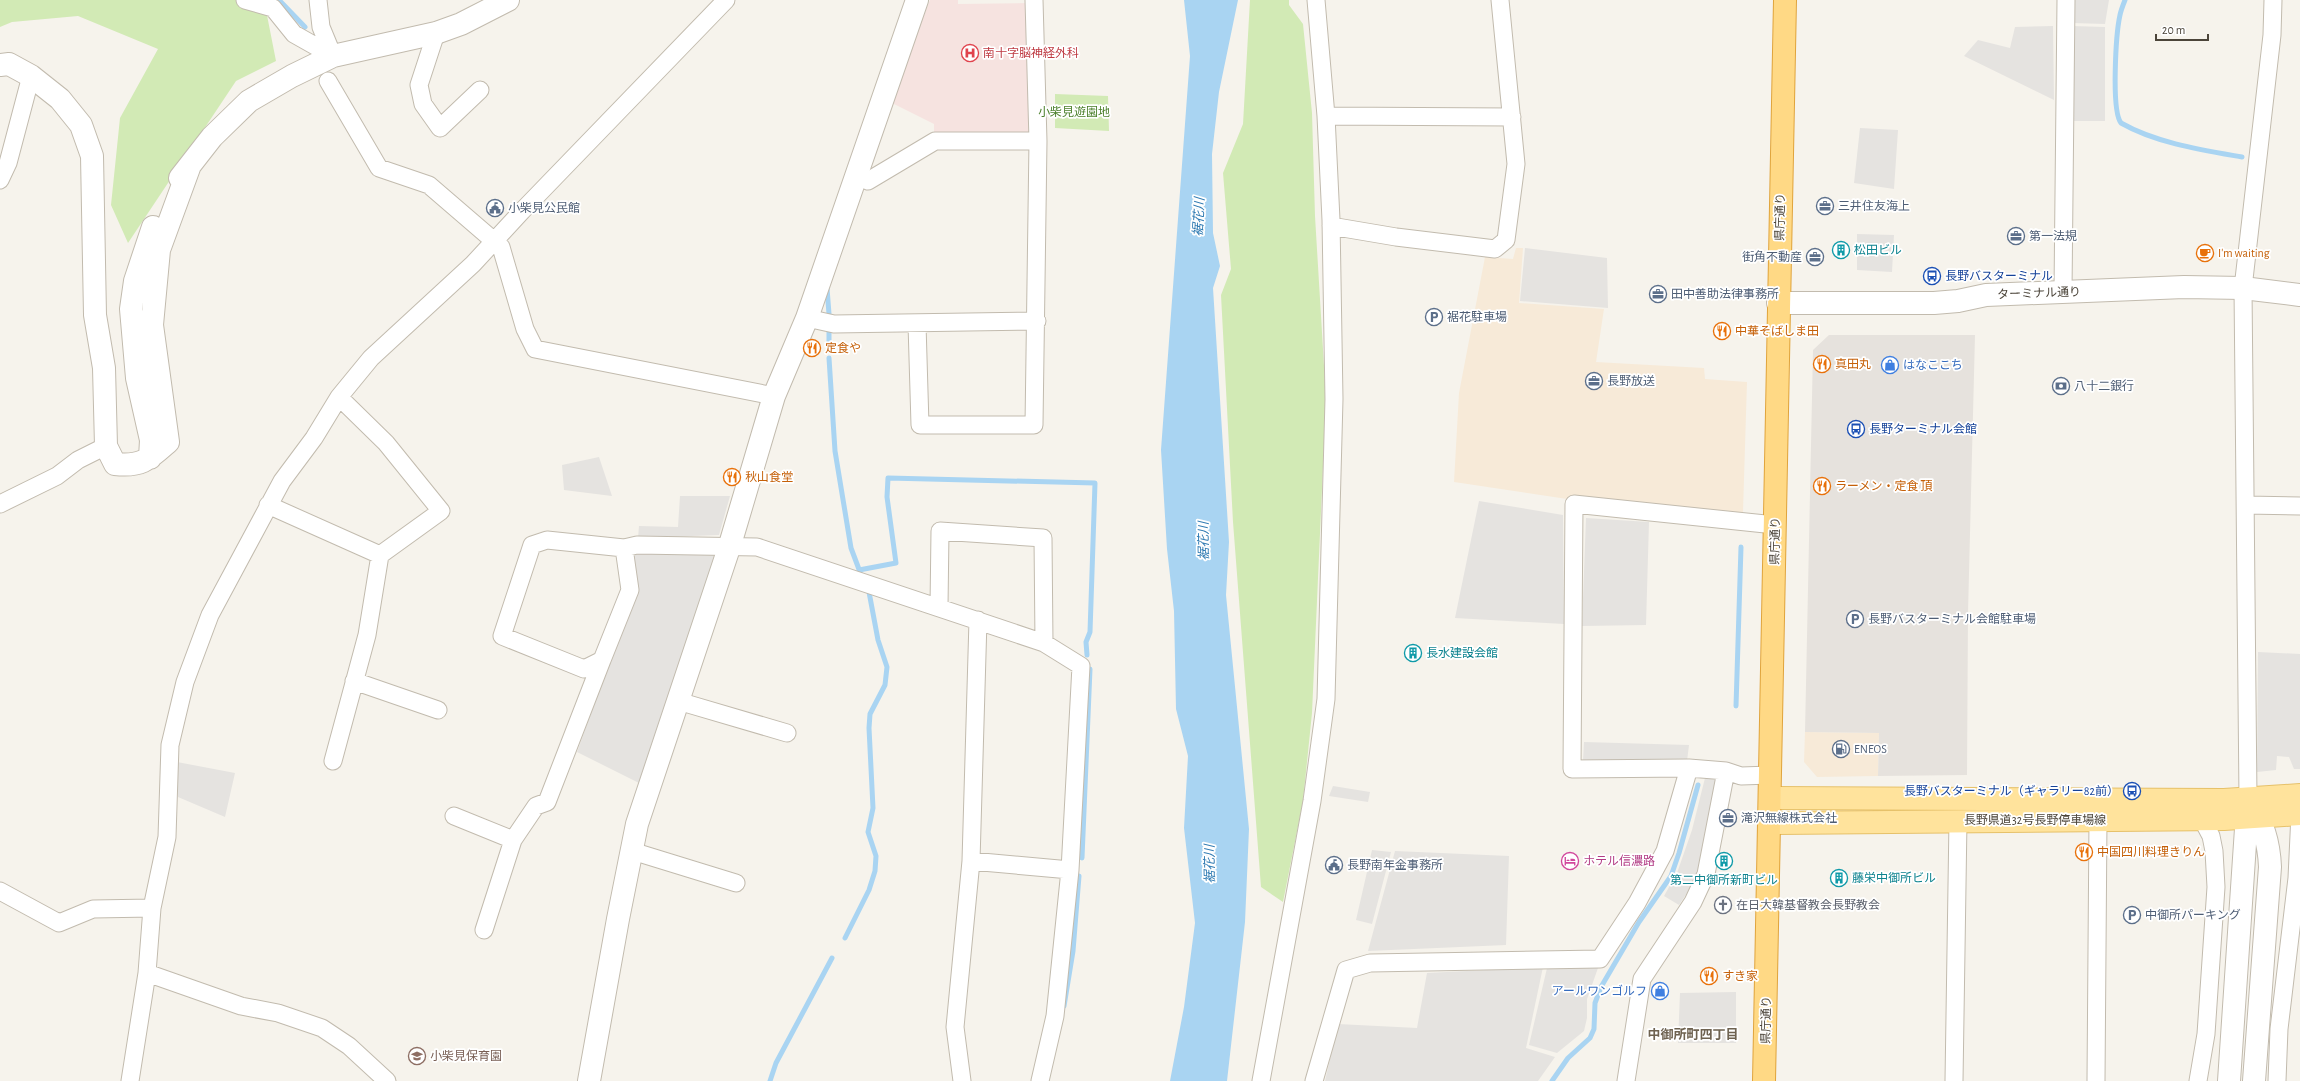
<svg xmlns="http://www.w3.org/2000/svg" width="2300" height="1081" viewBox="0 0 2300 1081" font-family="'Alegreya Sans','Noto Sans JP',sans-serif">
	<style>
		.commercial { fill: #f7ead8 }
		.industrial { fill: #e6e2dd }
		.medical { fill: #f6e3e0 }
		.green { fill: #d2eab5 }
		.parking { fill: #e5e3e0 }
		.water { fill: #a9d4f2 }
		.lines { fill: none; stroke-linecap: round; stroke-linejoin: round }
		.stream { stroke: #a9d4f2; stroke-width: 5 }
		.minor-casing { stroke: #c2bbae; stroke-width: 19 }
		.tertiary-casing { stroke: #c2bbae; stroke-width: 24 }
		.primary-casing { stroke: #e6c16a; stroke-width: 24 }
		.trunk-casing { stroke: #e0a43c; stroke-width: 24 }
		.minor { stroke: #fff; stroke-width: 17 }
		.tertiary { stroke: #fff; stroke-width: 22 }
		.primary { stroke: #ffe39c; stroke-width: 22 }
		.trunk { stroke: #ffd985; stroke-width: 22 }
		.labels { text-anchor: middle; stroke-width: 3.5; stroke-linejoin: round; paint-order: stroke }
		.health-label { font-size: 12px; fill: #be3a42; stroke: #fff; text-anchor: start }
		.park-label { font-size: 12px; fill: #4a7f2a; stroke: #fff }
		.service-label { font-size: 12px; fill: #4e5e75; stroke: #fff; text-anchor: start }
		.street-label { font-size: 12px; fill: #4b4439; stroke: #fff }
		.culture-label { font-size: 12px; fill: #0d838f; stroke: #fff; text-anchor: start }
		.food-label { font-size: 12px; fill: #c56008; stroke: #fff; text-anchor: start }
		.transit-label { font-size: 12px; fill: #164399; stroke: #fff; text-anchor: start }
		.shop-label { font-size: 12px; fill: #366cbe; stroke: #fff; text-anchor: start }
		.hotel-label { font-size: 12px; fill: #b23c85; stroke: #fff; text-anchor: start }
		.worship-label { font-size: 12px; fill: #5b616d; stroke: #fff; text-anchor: start }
		.education-label { font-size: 12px; fill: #785e54; stroke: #fff; text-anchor: start }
		.water-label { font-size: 13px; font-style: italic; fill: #2e7ab2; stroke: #fff }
		.neighbourhood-label { font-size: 13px; font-weight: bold; fill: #6e6250; stroke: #fff }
	</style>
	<rect width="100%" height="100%" fill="#f6f3ec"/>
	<path class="commercial" d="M 1516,248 L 1523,248 L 1519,303 L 1604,309 L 1596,362 L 1704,368 L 1705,379 L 1747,382 L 1743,512 L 1735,515 L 1587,502 L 1454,482 L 1459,393 L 1485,257 L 1513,259 Z
		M 1805,732 L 1879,733 L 1878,776 L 1817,777 L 1804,762 Z"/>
	<path class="industrial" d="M 1829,335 L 1975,335 L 1968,613 L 1967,775 L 1878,776 L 1879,733 L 1805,732 L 1813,350 Z"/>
	<path class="medical" d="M 930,0 L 958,0 L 958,4 L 1031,3 L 1031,140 L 934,139 L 934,124 L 890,102 Z"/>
	<path class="green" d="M 0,0 L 264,0 L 276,61 L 236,81 L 128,243 L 111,205 L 120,118 L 158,49 L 78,16 L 12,22 L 0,27 Z
		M 1250,0 L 1289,0 L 1289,5 L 1303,24 L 1312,113 L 1315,216 L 1326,399 L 1312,713 L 1303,801 L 1283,902 L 1261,887 L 1233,522 L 1221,295 L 1231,269 L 1223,173 L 1243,124 Z
		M 1055,94 L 1108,96 L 1109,131 L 1055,128 Z"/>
	<path class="parking" d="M 2072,0 L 2109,0 L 2105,24 L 2072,23 Z
		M 2053,26 L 2054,100 L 1964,56 L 1978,40 L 2010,48 L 2015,27 Z
		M 2072,26 L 2105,27 L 2105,121 L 2071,121 Z
		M 1860,128 L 1898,130 L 1894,189 L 1854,183 Z
		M 1857,234 L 1894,235 L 1892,272 L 1857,270 Z
		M 1525,248 L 1607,258 L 1608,308 L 1520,301 Z
		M 599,457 L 612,496 L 564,490 L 562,465 Z
		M 680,496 L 730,496 L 719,535 L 638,538 L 639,526 L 678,527 Z
		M 1479,501 L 1563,515 L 1564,624 L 1455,618 Z
		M 1586,518 L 1649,522 L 1646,625 L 1582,626 Z
		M 639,548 L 720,555 L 641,784 L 577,752 L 636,589 L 629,551 Z
		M 2258,652 L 2300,654 L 2300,769 L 2294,769 L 2289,757 L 2277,756 L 2276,770 L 2257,772 Z
		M 1584,742 L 1689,745 L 1687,761 L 1583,761 Z
		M 177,762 L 235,773 L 225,817 L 178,797 Z
		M 1705,778 L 1717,780 L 1704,857 L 1691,887 L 1679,905 L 1664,896 L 1677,873 L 1692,830 Z
		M 1333,786 L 1370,792 L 1368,802 L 1329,796 Z
		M 1372,850 L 1391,852 L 1372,924 L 1356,920 Z
		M 1395,851 L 1509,856 L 1506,945 L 1368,951 Z
		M 1543,967 L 1526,1048 L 1555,1057 L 1538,1081 L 1325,1081 L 1338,1024 L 1417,1028 L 1427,973 Z
		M 1547,968 L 1598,968 L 1587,999 L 1587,1018 L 1584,1031 L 1557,1053 L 1529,1045 Z
		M 1736,992 L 1736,1043 L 1678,1043 L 1680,993 Z"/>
	<path class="water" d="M 1184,0 L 1238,0 L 1219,92 L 1212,154 L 1213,233 L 1220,266 L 1213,288 L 1229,542 L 1226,595 L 1249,829 L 1245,922 L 1227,1081 L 1170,1081 L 1184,1007 L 1195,923 L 1184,828 L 1188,756 L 1176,709 L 1174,611 L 1167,549 L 1161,450 L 1190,56 Z"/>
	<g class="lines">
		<path class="stream" d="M 279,0 L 305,27
			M 2125,0 C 2123,5 2121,10 2120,15 C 2116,33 2111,110 2121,123 C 2156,143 2202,150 2242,157
			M 827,288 L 829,314
			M 829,330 L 829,351
			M 829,358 L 835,451 L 851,548 L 860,572
			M 859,570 L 896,563 L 887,497 L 888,478 L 1095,483 L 1090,632 L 1086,642 L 1087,655
			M 1736,706 L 1741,547
			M 1082,858 L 1090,669
			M 845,938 L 869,890 L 875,871 L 876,856 L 868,832 L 873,808 L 869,728 L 870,714 L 885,685 L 887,667 L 878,640 L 869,592
			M 1064,1006 L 1073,951 L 1079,876
			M 770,1081 L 776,1063 L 832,958
			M 1552,1081 L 1568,1058 L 1590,1038 L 1594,1029 L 1595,1003 L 1601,987 L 1639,922 L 1671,876 L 1679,853 L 1698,785"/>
		<g class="minor-casing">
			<path id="minor" d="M 245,0 L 273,8 L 294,34 L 333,56
				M 318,0 L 321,27 L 333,56
				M 436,33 L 419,85 L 423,104 L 440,128 L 480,90
				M 328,81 L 379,168 L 429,185 L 501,247 L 525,329 L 535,349 L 774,396
				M 1326,116 L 1512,117
				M 855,175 L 868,181 L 935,141 L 1038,141
				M 0,180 L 8,163 L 31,76
				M 1331,226 L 1396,237 L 1495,249 L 1506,240 L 1516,164 L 1500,0
				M 2063,292 L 2066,0
				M 807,318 L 834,324 L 1037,321
				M 917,324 L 920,425 L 1034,425 L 1038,141 L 1034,0
				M 0,504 L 57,476 L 78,460 L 106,446
				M 268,505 L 380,555
				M 2246,505 L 2300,506
				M 624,548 L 630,590 L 602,660 L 584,669 L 502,636 L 532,545 L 547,540 L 624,548 L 637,545 L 757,547 L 1044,643 L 1081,666 L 1070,870 L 1055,1016 L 1040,1081
				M 939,607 L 940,531 L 1043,538 L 1044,643
				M 354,681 L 438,710
				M 678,701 L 787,733
				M 333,761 L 367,635 L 380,555 L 441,511 L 386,443 L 339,397
				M 1771,775 L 1741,776 L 1726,771 L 1689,768 L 1572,769 L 1574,504 L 1775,525
				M 2248,798 L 2243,288 L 2272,35 L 2273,0
				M 454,816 L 513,840
				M 632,851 L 736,883
				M 971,861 L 1070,870
				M 0,891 L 59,923 L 93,909 L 152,908
				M 484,930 L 513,840 L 536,806 L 547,802 L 602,660
				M 147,973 L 241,1006 L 278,1013 L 322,1028 L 349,1046 L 387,1081
				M 130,1081 L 147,973 L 152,908 L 167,837 L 170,745 L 185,682 L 210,615 L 282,481 L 314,438 L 339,397 L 371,358 L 473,264 L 522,211 L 726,0
				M 962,1081 L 955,1027 L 971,861 L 978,620
				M 1261,1081 L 1312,801 L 1326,699 L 1334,399 L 1331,220 L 1326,116 L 1316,0
				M 1314,1081 L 1346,970 L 1370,963 L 1600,959 L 1637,903 L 1665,851 L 1689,768
				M 1626,1081 L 1642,979 L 1693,902 L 1706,874 L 1726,771
				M 1954,1081 L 1958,820
				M 2096,1081 L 2098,819
				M 2198,1081 L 2206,1034 L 2216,887 L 2214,851 L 2211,836 L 2202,819
				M 2277,1081 L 2279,1029 L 2297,878 L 2300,814"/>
		</g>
		<g class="tertiary-casing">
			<path id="tertiary" d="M 0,65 L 9,64 L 31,76 L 60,99 L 81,125 L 92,156 L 95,315 L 104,368 L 106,446 L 115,464 C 142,467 149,459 168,442 L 152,325 L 159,250 L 189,168
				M 180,178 L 212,137 L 249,101 L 292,76 L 333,56 L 436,33 L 461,24 L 508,0
				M 1778,303 L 1934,303 L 1958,301 L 1986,295 L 2184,287 L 2243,288 L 2300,295
				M 150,458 L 151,440 L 137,378 L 131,309 L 135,281 L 153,227
				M 2249,801 C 2263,823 2269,842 2270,867 L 2254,1081
				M 589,1081 L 618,919 L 637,824 L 729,548 L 774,396 L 807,318 L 917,0
				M 2229,1081 L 2248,799"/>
		</g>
		<g class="primary-casing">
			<path id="primary" d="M 1771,798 L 2224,800 L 2300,795
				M 1770,823 L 2224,819 L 2300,814"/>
		</g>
		<g class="trunk-casing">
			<path id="trunk" d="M 1764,1081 L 1785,0"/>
		</g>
		<use href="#minor" class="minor"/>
		<use href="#tertiary" class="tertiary"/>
		<use href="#primary" class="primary"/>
		<use href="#trunk" class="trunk"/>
	</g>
	<defs>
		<g id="hospital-ring" transform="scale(0.9)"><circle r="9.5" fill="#fff" stroke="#e0444e" stroke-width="1.5"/><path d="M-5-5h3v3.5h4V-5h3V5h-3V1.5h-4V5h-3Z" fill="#e0444e"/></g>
		<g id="office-ring" transform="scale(0.9)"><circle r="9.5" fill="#fff" stroke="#5c6f8a" stroke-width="1.5"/><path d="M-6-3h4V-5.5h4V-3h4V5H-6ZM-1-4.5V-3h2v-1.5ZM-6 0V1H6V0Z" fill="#5c6f8a"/></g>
		<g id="civic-ring" transform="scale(0.9)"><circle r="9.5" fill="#fff" stroke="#5c6f8a" stroke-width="1.5"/><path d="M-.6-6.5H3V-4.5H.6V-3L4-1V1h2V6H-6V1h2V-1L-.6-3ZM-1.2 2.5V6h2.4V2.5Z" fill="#5c6f8a"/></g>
		<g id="building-ring" transform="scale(0.9)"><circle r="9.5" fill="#fff" stroke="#0f9aa8" stroke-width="1.5"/><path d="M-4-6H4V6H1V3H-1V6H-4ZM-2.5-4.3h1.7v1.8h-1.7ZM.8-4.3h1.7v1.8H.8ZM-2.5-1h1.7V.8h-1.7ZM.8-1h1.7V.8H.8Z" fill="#0f9aa8"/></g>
		<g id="cafe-ring" transform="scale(0.9)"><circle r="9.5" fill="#fff" stroke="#e8710a" stroke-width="1.5"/><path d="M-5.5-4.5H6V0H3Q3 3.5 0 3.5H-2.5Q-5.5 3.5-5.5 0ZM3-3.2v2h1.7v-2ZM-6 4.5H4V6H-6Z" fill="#e8710a"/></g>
		<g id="bus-ring" transform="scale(0.9)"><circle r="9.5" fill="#fff" stroke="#1a4fb4" stroke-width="1.5"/><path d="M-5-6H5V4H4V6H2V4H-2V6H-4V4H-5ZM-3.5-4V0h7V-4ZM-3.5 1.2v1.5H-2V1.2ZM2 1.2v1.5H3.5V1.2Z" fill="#1a4fb4"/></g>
		<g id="parking-ring" transform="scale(0.9)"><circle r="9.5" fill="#fff" stroke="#5c6f8a" stroke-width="1.5"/><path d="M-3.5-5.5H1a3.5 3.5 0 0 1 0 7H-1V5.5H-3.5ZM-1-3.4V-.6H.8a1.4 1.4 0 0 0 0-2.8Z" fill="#5c6f8a"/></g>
		<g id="restaurant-ring" transform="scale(0.9)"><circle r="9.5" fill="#fff" stroke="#e8710a" stroke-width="1.5"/><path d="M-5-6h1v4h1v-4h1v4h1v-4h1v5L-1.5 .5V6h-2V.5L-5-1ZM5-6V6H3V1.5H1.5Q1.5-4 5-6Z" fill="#e8710a"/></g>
		<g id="shop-ring" transform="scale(0.9)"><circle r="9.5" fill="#fff" stroke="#3f7fe0" stroke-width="1.5"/><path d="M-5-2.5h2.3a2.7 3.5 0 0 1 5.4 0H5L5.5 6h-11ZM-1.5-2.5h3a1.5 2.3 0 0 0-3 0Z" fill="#3f7fe0"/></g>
		<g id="bank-ring" transform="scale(0.9)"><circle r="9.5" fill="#fff" stroke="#5c6f8a" stroke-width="1.5"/><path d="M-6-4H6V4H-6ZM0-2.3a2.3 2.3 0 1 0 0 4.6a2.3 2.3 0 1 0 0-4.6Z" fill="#5c6f8a"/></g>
		<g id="fuel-ring" transform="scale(0.9)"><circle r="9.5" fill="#fff" stroke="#5c6f8a" stroke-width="1.5"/><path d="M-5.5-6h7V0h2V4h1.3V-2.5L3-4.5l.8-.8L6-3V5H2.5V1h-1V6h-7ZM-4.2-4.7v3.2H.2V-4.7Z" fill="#5c6f8a"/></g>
		<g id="hotel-ring" transform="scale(0.9)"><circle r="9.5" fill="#fff" stroke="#d1479c" stroke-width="1.5"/><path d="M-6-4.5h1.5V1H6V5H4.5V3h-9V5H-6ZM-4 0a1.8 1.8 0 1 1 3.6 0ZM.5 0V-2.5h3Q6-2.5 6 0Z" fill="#d1479c"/></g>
		<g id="church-ring" transform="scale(0.9)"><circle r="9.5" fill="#fff" stroke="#6b7280" stroke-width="1.5"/><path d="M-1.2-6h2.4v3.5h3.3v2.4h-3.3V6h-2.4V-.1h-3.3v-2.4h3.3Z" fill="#6b7280"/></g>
		<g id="school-ring" transform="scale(0.9)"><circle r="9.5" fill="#fff" stroke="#8d6e63" stroke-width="1.5"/><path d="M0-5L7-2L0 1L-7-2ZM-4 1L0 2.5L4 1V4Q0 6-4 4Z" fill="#8d6e63"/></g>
	</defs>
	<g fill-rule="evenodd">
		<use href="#hospital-ring" x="970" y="53"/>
		<use href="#office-ring" x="1825" y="206"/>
		<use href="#civic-ring" x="495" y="208"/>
		<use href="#office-ring" x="2016" y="236"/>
		<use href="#building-ring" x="1841" y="250"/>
		<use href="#cafe-ring" x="2205" y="253"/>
		<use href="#office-ring" x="1815" y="257"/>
		<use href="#bus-ring" x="1932" y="276"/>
		<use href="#office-ring" x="1658" y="294"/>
		<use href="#parking-ring" x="1434" y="317"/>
		<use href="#restaurant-ring" x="1722" y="331"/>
		<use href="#restaurant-ring" x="812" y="348"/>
		<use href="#restaurant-ring" x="1822" y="364"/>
		<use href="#shop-ring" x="1890" y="365"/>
		<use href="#office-ring" x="1594" y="381"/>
		<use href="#bank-ring" x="2061" y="386"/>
		<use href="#bus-ring" x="1856" y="429"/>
		<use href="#restaurant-ring" x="732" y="477"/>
		<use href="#restaurant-ring" x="1822" y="486"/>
		<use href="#parking-ring" x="1855" y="619"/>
		<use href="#building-ring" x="1413" y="653"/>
		<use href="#fuel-ring" x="1841" y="749"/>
		<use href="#bus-ring" x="2132" y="791"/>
		<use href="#office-ring" x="1728" y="818"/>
		<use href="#restaurant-ring" x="2084" y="852"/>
		<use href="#hotel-ring" x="1570" y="861"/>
		<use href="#building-ring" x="1724" y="861"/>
		<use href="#civic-ring" x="1334" y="865"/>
		<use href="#building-ring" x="1839" y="878"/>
		<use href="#church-ring" x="1723" y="905"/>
		<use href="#parking-ring" x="2132" y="915"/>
		<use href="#restaurant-ring" x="1709" y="976"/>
		<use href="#shop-ring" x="1660" y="991"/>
		<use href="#school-ring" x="417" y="1056"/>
	</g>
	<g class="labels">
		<g class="health-label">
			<text x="983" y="57">南十字脳神経外科</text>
		</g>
		<g class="park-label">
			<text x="1074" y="116">小柴見遊園地</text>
		</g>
		<g class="service-label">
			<text x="1838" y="210">三井住友海上</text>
			<text x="508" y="212">小柴見公民館</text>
			<text x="2029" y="240">第一法規</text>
			<text x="1802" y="261" text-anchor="end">街角不動産</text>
			<text x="1671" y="298">田中善助法律事務所</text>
			<text x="1447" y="321">裾花駐車場</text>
			<text x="1607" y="385">長野放送</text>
			<text x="2074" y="390">八十二銀行</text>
			<text x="1868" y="623">長野バスターミナル会館駐車場</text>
			<text x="1854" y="753">ENEOS</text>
			<text x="1741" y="822">滝沢無線株式会社</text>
			<text x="1347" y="869">長野南年金事務所</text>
			<text x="2145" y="919">中御所パーキング</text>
		</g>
		<g class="street-label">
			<text transform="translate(1780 217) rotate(-89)" y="4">県庁通り</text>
			<text transform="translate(2039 293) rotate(-2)" y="4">ターミナル通り</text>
			<text transform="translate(1775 541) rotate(-89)" y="4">県庁通り</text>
			<text x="2035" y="824">長野県道32号長野停車場線</text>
			<text transform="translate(1766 1020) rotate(-89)" y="4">県庁通り</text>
		</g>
		<g class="culture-label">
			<text x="1854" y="254">松田ビル</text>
			<text x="1426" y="657">長水建設会館</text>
			<text x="1852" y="882">藤栄中御所ビル</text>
			<text x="1724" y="884" text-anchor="middle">第二中御所新町ビル</text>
		</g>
		<g class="food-label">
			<text x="2218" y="257">I'm waiting</text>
			<text x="1735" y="335">中華そばしま田</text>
			<text x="825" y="352">定食や</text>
			<text x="1835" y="368">真田丸</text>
			<text x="745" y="481">秋山食堂</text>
			<text x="1835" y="490">ラーメン・定食 頂</text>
			<text x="2097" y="856">中国四川料理きりん</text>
			<text x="1722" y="980">すき家</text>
		</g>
		<g class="transit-label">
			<text x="1945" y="280">長野バスターミナル</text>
			<text x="1869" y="433">長野ターミナル会館</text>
			<text x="2119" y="795" text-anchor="end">長野バスターミナル（ギャラリー82前）</text>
		</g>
		<g class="shop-label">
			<text x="1903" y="369">はなここち</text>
			<text x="1647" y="995" text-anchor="end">アールワンゴルフ</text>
		</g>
		<g class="hotel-label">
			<text x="1583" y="865">ホテル信濃路</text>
		</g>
		<g class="worship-label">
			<text x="1736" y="909">在日大韓基督教会長野教会</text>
		</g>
		<g class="education-label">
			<text x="430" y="1060">小柴見保育園</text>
		</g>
		<g class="water-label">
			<text transform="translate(1198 217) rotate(-87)" y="5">裾花川</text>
			<text transform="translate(1203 541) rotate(-91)" y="5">裾花川</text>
			<text transform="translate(1209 864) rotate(-91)" y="5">裾花川</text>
		</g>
		<g class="neighbourhood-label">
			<text x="1693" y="1039">中御所町四丁目</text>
		</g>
	</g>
	<path d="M2156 34v6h52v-6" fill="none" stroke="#4b4439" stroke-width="2"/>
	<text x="2162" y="34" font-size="12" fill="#4b4439" stroke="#ffffff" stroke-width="3" paint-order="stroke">20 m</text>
</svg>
